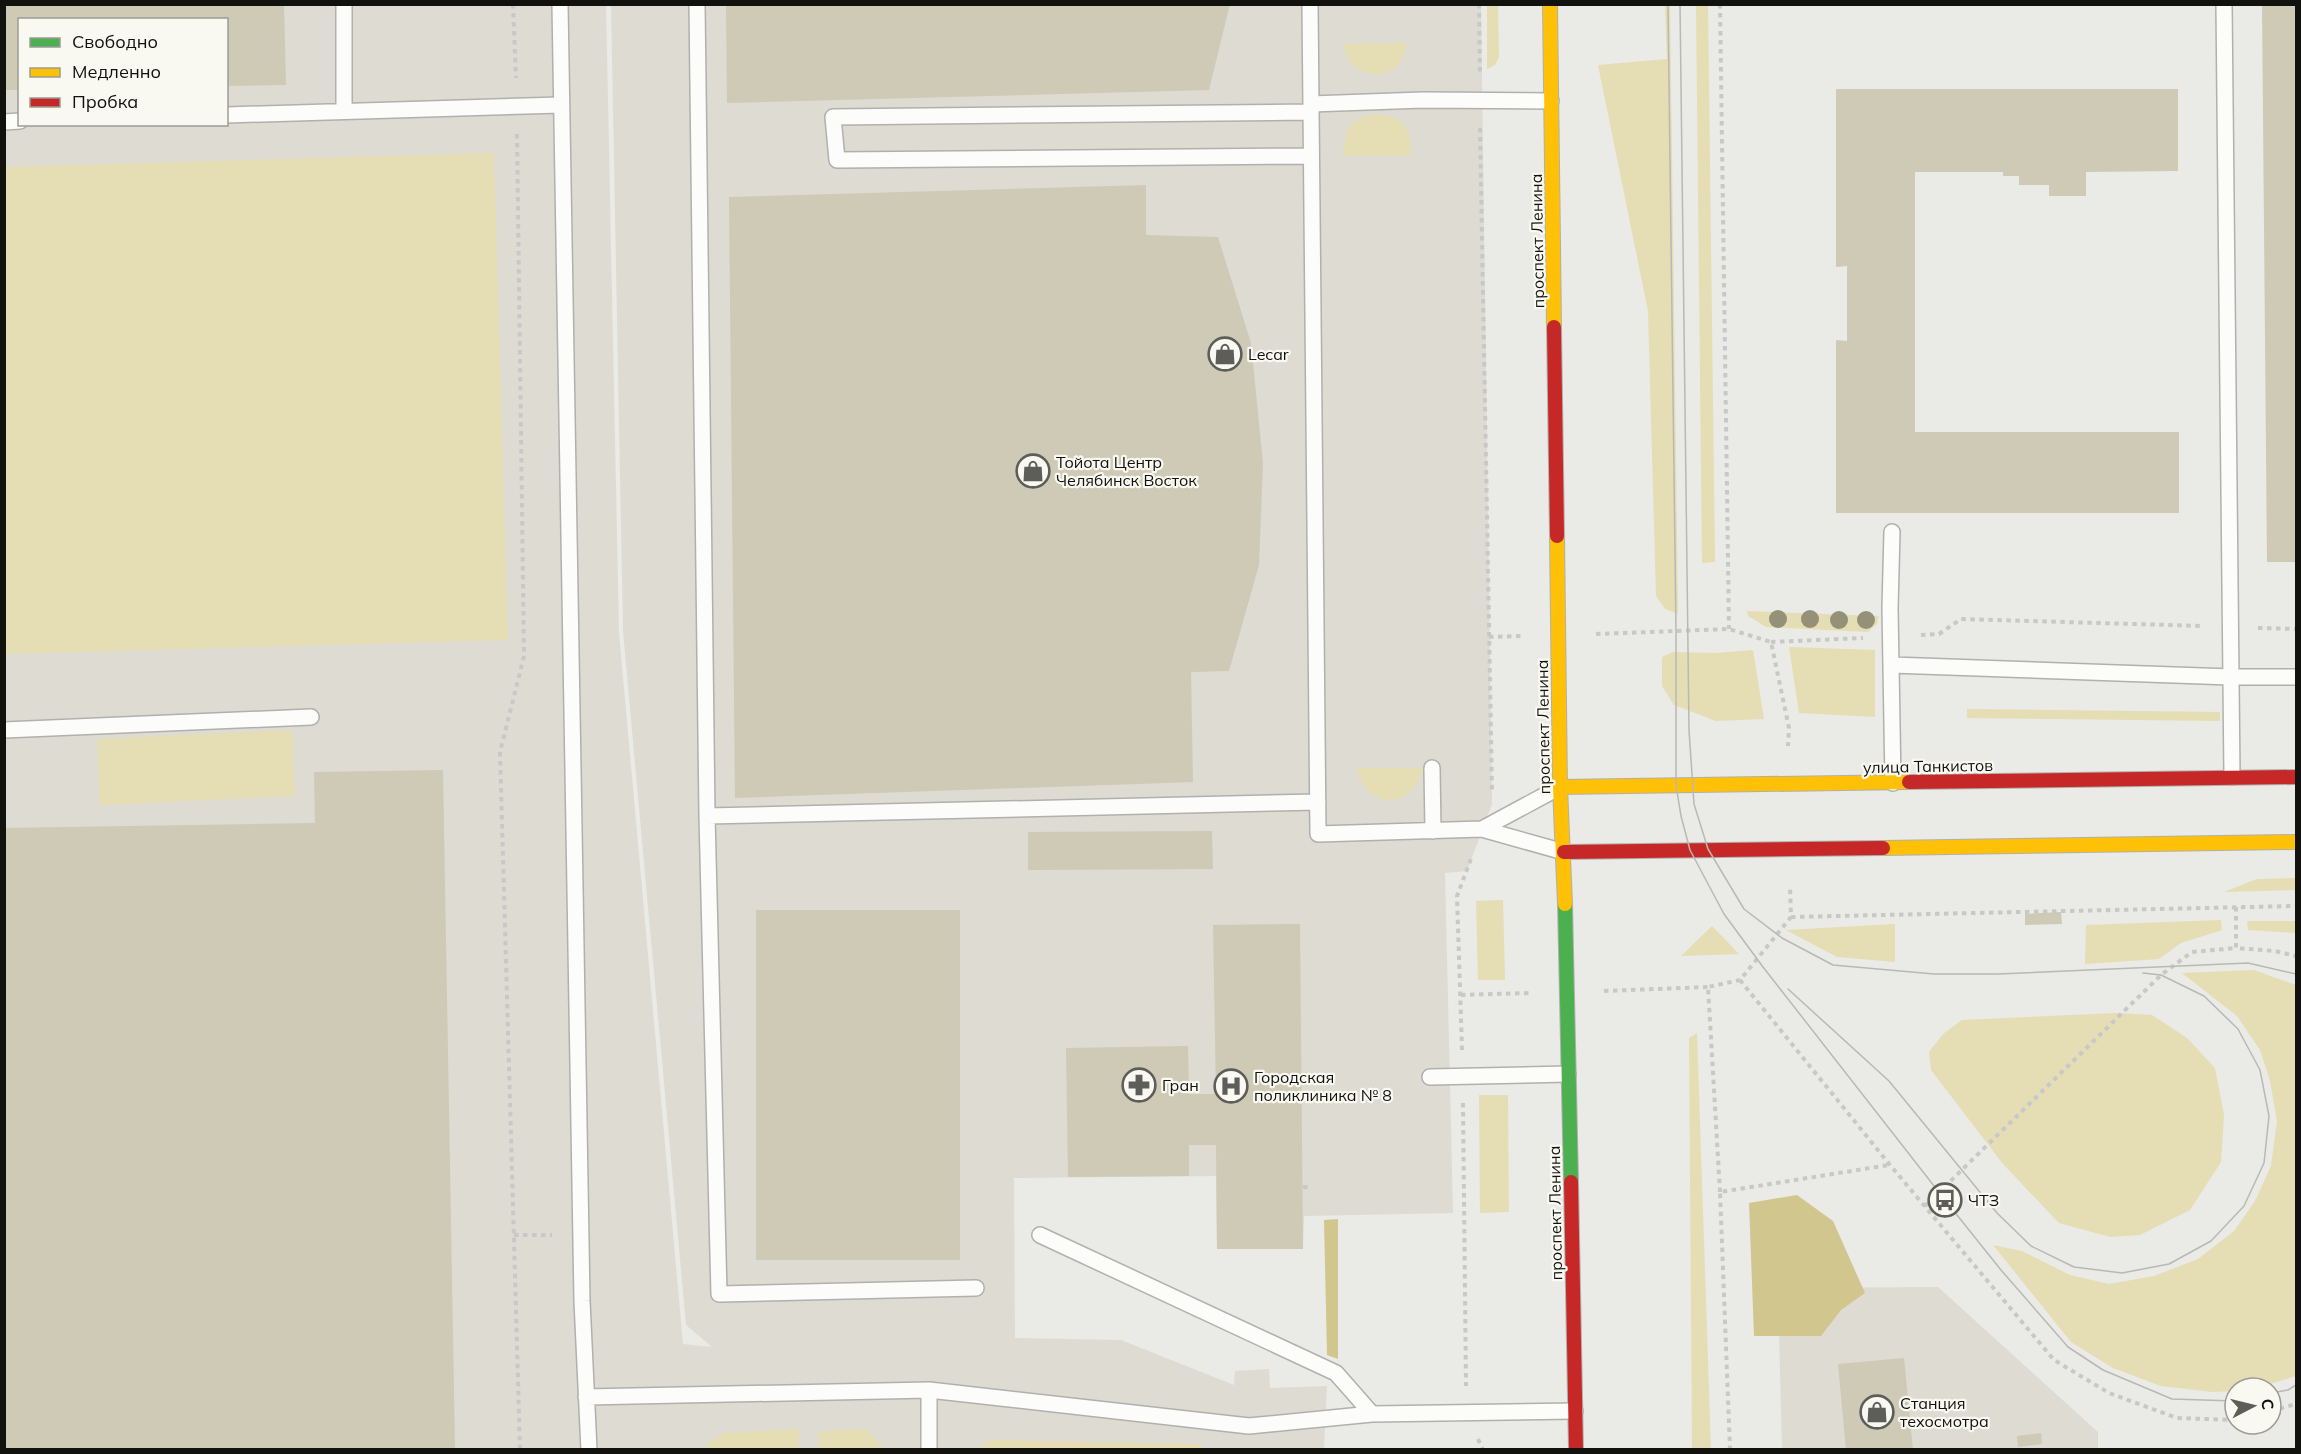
<svg xmlns="http://www.w3.org/2000/svg" width="2301" height="1454" viewBox="0 0 2301 1454" font-family="Mulish,sans-serif">
	<style>
		.built { fill: #dddbd2; fill-rule: evenodd }
		.green { fill: #e5ddb3 }
		.forest { fill: #d1c78e }
		.building { fill: #cecab5 }
		.lines { fill: none; stroke-linecap: round; stroke-linejoin: round }
		.lane-casing { stroke: #b0b0ad; stroke-width: 18 }
		.fast-casing { stroke: #b0b0ad; stroke-width: 16 }
		.slow-casing { stroke: #b0b0ad; stroke-width: 16 }
		.jam-casing { stroke: #b0b0ad; stroke-width: 16 }
		.path { stroke: #c8c8c8; stroke-width: 4; stroke-dasharray: 4.5 4.5; stroke-linecap: butt }
		.lane { stroke: #fcfcfb; stroke-width: 15 }
		.fast { stroke: #4caf50; stroke-width: 14 }
		.slow { stroke: #ffc107; stroke-width: 14 }
		.jam { stroke: #c62828; stroke-width: 14 }
		.tram { stroke: #b8b8b7; stroke-width: 1.5 }
		.tree { fill: #959179 }
		.labels { text-anchor: middle; stroke-width: 4.5; stroke-linejoin: round; paint-order: stroke }
		.street-label { font-size: 16px; fill: #11110e; stroke: #f9f8f1 }
		.poi-label { font-size: 16px; fill: #11110e; stroke: #f9f8f1; text-anchor: start }
	</style>
	<rect width="100%" height="100%" fill="#eaeae6"/>
	<path class="built" d="M 5,5 L 606,5 L 619,633 L 683,1344 L 712,1347 L 686,1325 L 623,631 L 611,5 L 1481,5 L 1492,804 L 1467,871 L 1445,873 L 1453,1213 L 1304,1216 L 1303,1249 L 1217,1249 L 1216,1176 L 1014,1178 L 1015,1338 L 1121,1340 L 1234,1385 L 1235,1371 L 1269,1369 L 1270,1388 L 1327,1386 L 1324,1449 L 5,1450 ZM 20,20 L 226,20 L 226,124 L 20,124 Z
		M 1938,1287 L 2098,1432 L 2098,1449 L 1782,1449 L 1778,1288 Z"/>
	<path class="green" d="M 1487,5 L 1498,5 L 1499,57 L 1495,65 L 1487,69 Z
		M 1665,5 L 1670,5 L 1678,614 L 1665,609 L 1656,596 L 1648,311 L 1598,65 L 1667,59 Z
		M 1696,5 L 1708,5 L 1715,562 L 1702,563 Z
		M 1408,43 C 1405,50 1403,59 1398,65 C 1385,78 1362,77 1350,62 C 1346,57 1345,50 1344,44 Z
		M 1375,114 C 1404,116 1412,128 1411,156 L 1343,156 C 1346,130 1347,119 1375,114 Z
		M 494,153 L 508,640 L 5,654 L 5,167 Z
		M 1747,611 L 1879,616 L 1877,624 L 1868,632 L 1766,627 L 1748,616 Z
		M 1789,647 L 1875,650 L 1875,717 L 1799,713 Z
		M 1753,650 L 1764,719 L 1716,721 L 1674,705 L 1662,686 L 1662,657 L 1673,652 L 1716,653 Z
		M 1967,709 L 2220,712 L 2220,721 L 1967,718 Z
		M 292,730 L 295,796 L 100,805 L 97,739 Z
		M 1357,768 L 1423,768 C 1413,810 1366,811 1357,768 Z
		M 2296,878 L 2296,890 L 2224,892 L 2257,879 Z
		M 1503,900 L 1505,980 L 1478,980 L 1476,901 Z
		M 2221,920 L 2222,930 L 2181,943 L 2159,959 L 2085,964 L 2086,925 Z
		M 2247,921 L 2296,921 L 2296,933 L 2248,930 Z
		M 1895,924 L 1895,962 L 1837,957 L 1786,930 Z
		M 1712,926 L 1739,954 L 1681,956 Z
		M 2254,970 L 2296,985 L 2296,1376 L 2257,1388 L 2235,1388 L 2235,1391 L 2212,1392 L 2161,1386 L 2113,1368 L 2071,1342 L 1993,1245 L 2022,1251 L 2070,1275 L 2109,1284 L 2154,1276 L 2198,1259 L 2234,1231 L 2255,1201 L 2271,1166 L 2277,1121 L 2270,1081 L 2260,1050 L 2237,1016 L 2182,973 Z
		M 2117,1013 L 2152,1015 L 2187,1038 L 2215,1068 L 2224,1115 L 2221,1162 L 2190,1210 L 2140,1235 L 2110,1237 L 2059,1223 L 2003,1164 L 1931,1070 L 1929,1052 L 1943,1034 L 1962,1020 Z
		M 1697,1033 L 1711,1449 L 1711,1450 L 1692,1449 L 1689,1038 Z
		M 1479,1095 L 1508,1095 L 1509,1212 L 1480,1213 Z
		M 799,1429 L 799,1449 L 707,1449 L 707,1444 L 724,1433 Z
		M 867,1429 L 884,1449 L 819,1449 L 819,1431 Z
		M 992,1440 L 1201,1444 L 1201,1449 L 977,1449 Z"/>
	<path class="forest" d="M 1797,1195 L 1833,1221 L 1865,1293 L 1841,1310 L 1821,1336 L 1754,1336 L 1749,1203 Z
		M 1338,1219 L 1338,1359 L 1327,1355 L 1324,1220 Z"/>
	<path class="building" d="M 4,4 L 284,4 L 286,85 L 226,86 L 226,20 L 20,20 L 20,90 L 4,90 Z
		M 726,4 L 1230,4 L 1209,90 L 727,103 Z
		M 2262,4 L 2296,4 L 2296,562 L 2267,562 Z
		M 1836,89 L 2178,89 L 2178,171 L 2086,172 L 2086,196 L 2049,196 L 2049,185 L 2019,185 L 2019,176 L 2003,176 L 2003,172 L 1915,172 L 1915,432 L 2179,432 L 2179,513 L 1836,513 L 1836,340 L 1847,341 L 1847,266 L 1836,267 Z
		M 1146,185 L 1146,235 L 1218,237 L 1251,343 L 1263,463 L 1259,565 L 1229,671 L 1191,672 L 1193,782 L 735,798 L 729,197 Z
		M 443,770 L 455,1450 L 4,1450 L 4,828 L 315,823 L 314,772 Z
		M 1212,831 L 1213,869 L 1028,870 L 1028,832 Z
		M 756,910 L 960,910 L 960,1260 L 756,1260 Z
		M 2061,912 L 2062,924 L 2025,925 L 2025,914 Z
		M 1300,924 L 1303,1249 L 1217,1249 L 1216,1145 L 1189,1145 L 1189,1176 L 1068,1177 L 1066,1048 L 1188,1046 L 1189,1094 L 1216,1094 L 1213,925 Z
		M 1904,1358 L 1913,1450 L 1846,1450 L 1838,1364 Z
		M 2041,1433 L 2042,1444 L 2018,1447 L 2017,1436 Z"/>
	<g class="lines">
		<g class="lane-casing">
			<path id="lane" d="M 344,4 L 344,111
				M 560,4 L 582,1301 L 589,1450
				M 697,4 L 707,816 L 1318,802
				M 1310,4 L 1318,834 L 1482,829 L 1564,852
				M 2224,4 L 2232,777
				M 1311,104 L 1423,100 L 1551,101
				M 1310,112 L 833,117 L 837,160 L 1311,156
				M 226,115 L 561,105
				M 4,122 L 20,121
				M 1892,532 L 1890,608 L 1893,783
				M 1892,665 L 2231,677 L 2296,677
				M 4,730 L 311,717
				M 1432,768 L 1433,831
				M 707,816 L 719,1294 L 976,1288
				M 1482,829 L 1560,787
				M 1430,1077 L 1568,1074
				M 1040,1235 L 1336,1373 L 1372,1414
				M 586,1397 L 929,1390
				M 929,1450 L 929,1390 L 1249,1426 L 1372,1414 L 1575,1411"/>
		</g>
		<g class="fast-casing">
			<path id="fast" d="M 1565,904 L 1571,1182"/>
		</g>
		<g class="slow-casing">
			<path id="slow" d="M 1550,4 L 1554,327
				M 1557,536 L 1560,787 L 1565,904
				M 1560,787 L 1909,782
				M 1883,848 L 2296,842"/>
		</g>
		<g class="jam-casing">
			<path id="jam" d="M 1554,327 L 1557,536
				M 1909,782 L 2296,777
				M 1564,852 L 1883,848
				M 1571,1182 L 1576,1450"/>
		</g>
		<path class="path" d="M 513,4 L 516,78
			M 1479,4 L 1480,72
			M 1720,4 L 1729,629
			M 1480,128 L 1492,792
			M 517,134 L 524,656 L 500,752 L 520,1450
			M 2258,628 L 2296,629
			M 1596,634 L 1729,629 L 1771,642 L 1789,728 L 1788,746
			M 1921,635 L 1939,634 L 1961,619 L 2203,626
			M 1489,637 L 1522,636
			M 1771,642 L 1863,638
			M 2236,907 L 2236,948 L 2275,951 L 2296,956
			M 1791,917 L 2296,906
			M 1740,980 L 1890,1165 L 2054,1360 L 2109,1393 L 2177,1418 L 2235,1420
			M 1604,991 L 1708,987
			M 1461,995 L 1531,993
			M 1462,1050 L 1457,896 L 1472,856
			M 1463,1103 L 1466,1386
			M 1303,1187 L 1310,1187
			M 1720,1192 L 1708,987 L 1740,980 L 1791,917 L 1790,886
			M 1925,1206 L 2161,975 L 2192,952 L 2236,948
			M 514,1235 L 552,1235
			M 2271,1411 L 2296,1404
			M 1478,1439 L 1483,1450
			M 1730,1450 L 1720,1192 L 1889,1165"/>
		<use href="#lane" class="lane"/>
		<use href="#fast" class="fast"/>
		<use href="#slow" class="slow"/>
		<use href="#jam" class="jam"/>
		<path class="tram" d="M 1668,4 L 1676,631 L 1676,785 L 1681,816 L 1690,850 L 1724,914 L 1763,967 L 1945,1200 L 2001,1270 L 2068,1347 L 2103,1370 L 2172,1399 L 2235,1401
			M 1680,4 L 1689,730 L 1694,804 L 1708,849 L 1744,909 L 1782,938 L 1833,965 L 1934,974 L 1998,974 L 2248,963 L 2296,974
			M 1788,989 L 1889,1081 L 1997,1213 L 2031,1246 L 2074,1267 L 2122,1273 L 2169,1264 L 2211,1241 L 2244,1206 L 2264,1163 L 2269,1116 L 2260,1070 L 2238,1029 L 2204,996 L 2161,975 L 2143,973
			M 2271,1393 L 2288,1390 L 2296,1385"/>
	</g>
	<g class="tree">
		<circle cx="1778" cy="619" r="9"/>
		<circle cx="1810" cy="619" r="9"/>
		<circle cx="1839" cy="620" r="9"/>
		<circle cx="1866" cy="620" r="9"/>
	</g>
	<defs>
		<g id="shop-ring" transform="scale(1.725)"><circle r="9.5" fill="#f9f8f1" stroke="#5d5d5a" stroke-width="1.5"/><path d="M-5-2.5h2.3a2.7 3.5 0 0 1 5.4 0H5L5.5 6h-11ZM-1.5-2.5h3a1.5 2.3 0 0 0-3 0Z" fill="#5d5d5a"/></g>
		<g id="pharmacy-ring" transform="scale(1.725)"><circle r="9.5" fill="#f9f8f1" stroke="#5d5d5a" stroke-width="1.5"/><path d="M-2-6h4v4h4v4h-4v4h-4v-4h-4v-4h4Z" fill="#5d5d5a"/></g>
		<g id="hospital-ring" transform="scale(1.725)"><circle r="9.5" fill="#f9f8f1" stroke="#5d5d5a" stroke-width="1.5"/><path d="M-5-5h3v3.5h4V-5h3V5h-3V1.5h-4V5h-3Z" fill="#5d5d5a"/></g>
		<g id="bus-ring" transform="scale(1.725)"><circle r="9.5" fill="#f9f8f1" stroke="#5d5d5a" stroke-width="1.5"/><path d="M-5-6H5V4H4V6H2V4H-2V6H-4V4H-5ZM-3.5-4V0h7V-4ZM-3.5 1.2v1.5H-2V1.2ZM2 1.2v1.5H3.5V1.2Z" fill="#5d5d5a"/></g>
	</defs>
	<g fill-rule="evenodd">
		<use href="#shop-ring" x="1225" y="354"/>
		<use href="#shop-ring" x="1033" y="471"/>
		<use href="#pharmacy-ring" x="1139" y="1085"/>
		<use href="#hospital-ring" x="1231" y="1086"/>
		<use href="#bus-ring" x="1945" y="1200"/>
		<use href="#shop-ring" x="1877" y="1412"/>
	</g>
	<g class="labels">
		<g class="street-label">
			<text transform="translate(1537 241) rotate(-91)" y="6">проспект Ленина</text>
			<text transform="translate(1543 727) rotate(-91)" y="6">проспект Ленина</text>
			<text transform="translate(1928 766) rotate(-1)" y="6">улица Танкистов</text>
			<text transform="translate(1555 1213) rotate(-91)" y="6">проспект Ленина</text>
		</g>
		<g class="poi-label">
			<text x="1248" y="360">Lecar</text>
			<text x="1056" y="468">Тойота Центр<tspan x="1056" dy="18">Челябинск Восток</tspan></text>
			<text x="1254" y="1083">Городская<tspan x="1254" dy="18">поликлиника № 8</tspan></text>
			<text x="1162" y="1091">Гран</text>
			<text x="1968" y="1206">ЧТЗ</text>
			<text x="1900" y="1409">Станция<tspan x="1900" dy="18">техосмотра</tspan></text>
		</g>
	</g>
	<rect width="2301" height="1454" fill="none" stroke="#11110e" stroke-width="12"/>
	<rect x="18" y="18" width="210" height="108" fill="#f9f8f1" stroke="#9c9c96" stroke-width="1.5"/>
	<rect x="30" y="38" width="30" height="9" fill="#4caf50" stroke="#9c9c96" stroke-width="1.5"/>
	<text x="72" y="48" font-size="18" fill="#11110e">Свободно</text>
	<rect x="30" y="68" width="30" height="9" fill="#ffc107" stroke="#9c9c96" stroke-width="1.5"/>
	<text x="72" y="78" font-size="18" fill="#11110e">Медленно</text>
	<rect x="30" y="98" width="30" height="9" fill="#c62828" stroke="#9c9c96" stroke-width="1.5"/>
	<text x="72" y="108" font-size="18" fill="#11110e">Пробка</text>
	<g transform="translate(2253 1406) rotate(83)"><circle r="28" fill="#f9f8f1" stroke="#9c9c96" stroke-width="1.5"/>
	<path d="M0-4.5L10 22L0 15L-10 22Z" fill="#5d5d5a"/>
	<text y="-9" font-size="16" font-weight="bold" text-anchor="middle" fill="#11110e">С</text>
	</g>
</svg>
